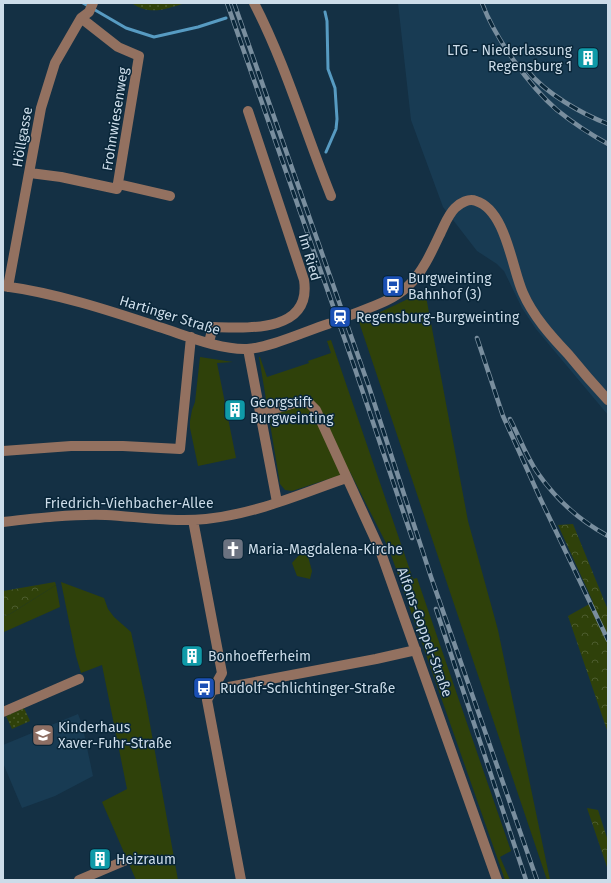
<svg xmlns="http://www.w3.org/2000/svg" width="611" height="883" viewBox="0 0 611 883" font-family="'Fira Sans',sans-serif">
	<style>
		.built { fill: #183b53 }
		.grass { fill: url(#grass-dots) }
		.forest { fill: url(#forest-crowns) }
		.green { fill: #2f410a }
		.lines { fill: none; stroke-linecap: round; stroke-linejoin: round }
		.stream { stroke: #579bc2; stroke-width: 3 }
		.minor-tunnel { stroke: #304a5d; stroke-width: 10; stroke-dasharray: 10 5; stroke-linecap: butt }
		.minor { stroke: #937160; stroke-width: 10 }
		.rail-casing { stroke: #798e9e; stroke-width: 4.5 }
		.rail { stroke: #092639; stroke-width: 3; stroke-dasharray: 9; stroke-linecap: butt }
		.labels { text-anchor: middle; stroke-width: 3; stroke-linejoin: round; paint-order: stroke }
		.poi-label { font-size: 14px; fill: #ccdce9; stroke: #092639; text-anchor: start }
		.street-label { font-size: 14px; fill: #ccdce9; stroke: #092639 }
	</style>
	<defs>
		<pattern id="grass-dots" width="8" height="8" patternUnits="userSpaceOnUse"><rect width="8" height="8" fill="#2f410a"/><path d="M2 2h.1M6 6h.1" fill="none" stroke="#4c5c2e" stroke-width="1.8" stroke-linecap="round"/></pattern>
		<pattern id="forest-crowns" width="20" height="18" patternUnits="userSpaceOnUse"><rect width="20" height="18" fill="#2f410a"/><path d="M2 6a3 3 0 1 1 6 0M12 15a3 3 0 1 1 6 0" fill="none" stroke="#4c5c2e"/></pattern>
	</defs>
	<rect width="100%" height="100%" fill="#143044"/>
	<path class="built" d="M 398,3 L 608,3 L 608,415 L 536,329 L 522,308 L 504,271 L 497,264 L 477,251 L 443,207 L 411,120 Z
		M 78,714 L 82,724 L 93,776 L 55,796 L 22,808 L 3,763 L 3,745 Z"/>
	<path class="grass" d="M 131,3 L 186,3 C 164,9 152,16 131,3 Z
		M 24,708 L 30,721 L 12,729 L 6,716 Z"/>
	<path class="forest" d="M 573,524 L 608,610 L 608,733 L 568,616 L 593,602 L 558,525 Z
		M 55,582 L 56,585 L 10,614 L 5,616 L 3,613 L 3,591 Z
		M 587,808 L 598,810 L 608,841 L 608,870 Z"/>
	<path class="green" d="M 425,291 L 468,521 L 498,630 L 550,880 L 547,880 L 359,322 Z
		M 331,340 L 413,579 L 417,578 L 511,851 L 500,857 L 510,880 L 505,880 L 389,549 L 350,472 L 292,491 L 285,490 L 280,484 L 259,357 L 260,357 L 267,377 L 309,363 L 308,361 L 331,353 L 327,341 Z
		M 200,357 L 233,362 L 217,363 L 236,458 L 198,466 L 190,428 L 190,421 L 192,410 L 195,402 Z
		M 307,553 L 312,571 L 310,579 L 297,576 L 292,563 L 299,555 Z
		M 61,582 L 104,598 L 108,609 L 114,617 L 131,632 L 146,702 L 178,880 L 136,880 L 102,802 L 127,789 L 102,665 L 81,673 L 76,656 Z
		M 56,585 L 60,607 L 4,632 L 3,613 L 5,616 L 10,614 Z"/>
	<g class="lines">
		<path class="stream" d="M 83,3 L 126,28 L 154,37 L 198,27 L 226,18
			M 325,12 L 327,21 L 328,69 L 335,88 L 337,119 L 336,129 L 326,152"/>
		<path class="minor-tunnel" d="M 328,324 L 348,316"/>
		<path class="minor" d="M 254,3 C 286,65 305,132 331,196
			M 30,173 L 61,177 L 117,189 L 139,56 L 118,47 L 81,18
			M 118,184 L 170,196
			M 3,286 C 56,293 108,310 159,327 C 185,335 219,350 247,349 C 269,348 306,331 328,324
			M 8,287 L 41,108 L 55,63 L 81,18 L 89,12 L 93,3
			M 348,316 C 368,308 393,301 408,286 C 422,274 433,249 441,232 C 445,224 448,215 455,208 C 460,203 469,198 476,201 C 506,210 512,269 523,293 C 533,316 551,336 568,354 C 581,370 594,385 608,400
			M 209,342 L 213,327 C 247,328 312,333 304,280 L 248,111
			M 248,349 L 277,502
			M 261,413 L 298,402 L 309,403 L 316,410 L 380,550 L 497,880
			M 3,451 L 71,446 L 123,446 L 180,449 L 191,337
			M 193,520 L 222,673 L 207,700 L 241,880
			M 3,522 C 37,518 72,514 106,515 C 140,517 173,522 206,519 C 255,514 301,494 346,478
			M 213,690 L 376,659 L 416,650
			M 3,712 L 79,679
			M 79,880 L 124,861"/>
		<g class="rail-casing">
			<path id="rail" d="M 227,3 L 354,366 L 412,538
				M 234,3 L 369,387 L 431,577 L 537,880
				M 482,3 C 495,38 529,86 557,110 C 573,123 590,134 608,144
				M 528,71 C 545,93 582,114 608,124
				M 477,338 L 503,416 L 540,498 L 608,640
				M 510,419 C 519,436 526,456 537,472 C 555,498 580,521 608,536
				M 436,609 L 526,880"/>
		</g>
		<use href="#rail" class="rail"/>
	</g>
	<defs>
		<g id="building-square" transform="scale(1.15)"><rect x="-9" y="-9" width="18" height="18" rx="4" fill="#0f9aa8" stroke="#092639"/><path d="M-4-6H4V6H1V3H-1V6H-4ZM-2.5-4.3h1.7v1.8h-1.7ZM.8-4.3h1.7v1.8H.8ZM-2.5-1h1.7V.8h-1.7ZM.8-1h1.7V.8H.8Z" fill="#fff"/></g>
		<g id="bus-square" transform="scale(1.15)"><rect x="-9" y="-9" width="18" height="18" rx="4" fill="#1a4fb4" stroke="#092639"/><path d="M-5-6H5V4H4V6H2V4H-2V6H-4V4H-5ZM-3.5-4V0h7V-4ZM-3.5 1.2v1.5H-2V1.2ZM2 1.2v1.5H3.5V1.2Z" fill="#fff"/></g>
		<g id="station-square" transform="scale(1.15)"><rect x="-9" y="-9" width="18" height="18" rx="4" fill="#1a4fb4" stroke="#092639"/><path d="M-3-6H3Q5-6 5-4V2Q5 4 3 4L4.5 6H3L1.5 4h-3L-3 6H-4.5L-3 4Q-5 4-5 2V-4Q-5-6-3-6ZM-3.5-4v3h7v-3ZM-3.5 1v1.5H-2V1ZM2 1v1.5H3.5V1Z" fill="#fff"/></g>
		<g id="church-square" transform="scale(1.15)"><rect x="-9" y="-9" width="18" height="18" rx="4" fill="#6b7280" stroke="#092639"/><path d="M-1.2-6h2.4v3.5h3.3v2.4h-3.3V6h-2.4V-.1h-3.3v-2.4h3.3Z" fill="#fff"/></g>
		<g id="school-square" transform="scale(1.15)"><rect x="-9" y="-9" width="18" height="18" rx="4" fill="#8d6e63" stroke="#092639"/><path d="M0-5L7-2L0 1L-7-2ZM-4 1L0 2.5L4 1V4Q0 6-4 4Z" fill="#fff"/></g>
	</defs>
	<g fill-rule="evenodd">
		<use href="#building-square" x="588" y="58"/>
		<use href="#bus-square" x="393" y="286"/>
		<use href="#station-square" x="340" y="317"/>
		<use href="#building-square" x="235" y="410"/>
		<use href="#church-square" x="233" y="549"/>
		<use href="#building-square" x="192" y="656"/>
		<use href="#bus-square" x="204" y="688"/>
		<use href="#school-square" x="43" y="735"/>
		<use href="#building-square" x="100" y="859"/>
	</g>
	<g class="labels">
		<g class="poi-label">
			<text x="572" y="55" text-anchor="end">LTG - Niederlassung<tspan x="572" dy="16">Regensburg 1</tspan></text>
			<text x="408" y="283">Burgweinting<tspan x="408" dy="16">Bahnhof (3)</tspan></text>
			<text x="356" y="322">Regensburg-Burgweinting</text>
			<text x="250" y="407">Georgstift<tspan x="250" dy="16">Burgweinting</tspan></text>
			<text x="248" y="554">Maria-Magdalena-Kirche</text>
			<text x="208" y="661">Bonhoefferheim</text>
			<text x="220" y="693">Rudolf-Schlichtinger-Straße</text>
			<text x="58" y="732">Kinderhaus<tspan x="58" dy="16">Xaver-Fuhr-Straße</tspan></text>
			<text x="116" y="864">Heizraum</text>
		</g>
		<g class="street-label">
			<text transform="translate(115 119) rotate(-81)" y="5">Frohnwiesenweg</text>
			<text transform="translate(22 137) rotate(-80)" y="5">Höllgasse</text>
			<text transform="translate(310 257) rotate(74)" y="5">Im Ried</text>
			<text transform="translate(170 315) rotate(17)" y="5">Hartinger Straße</text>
			<text x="129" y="508">Friedrich-Viehbacher-Allee</text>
			<text transform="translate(425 632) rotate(70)" y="5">Alfons-Goppel-Straße</text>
		</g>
	</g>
	<rect width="611" height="883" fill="none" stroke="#ccdce9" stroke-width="8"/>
</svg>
